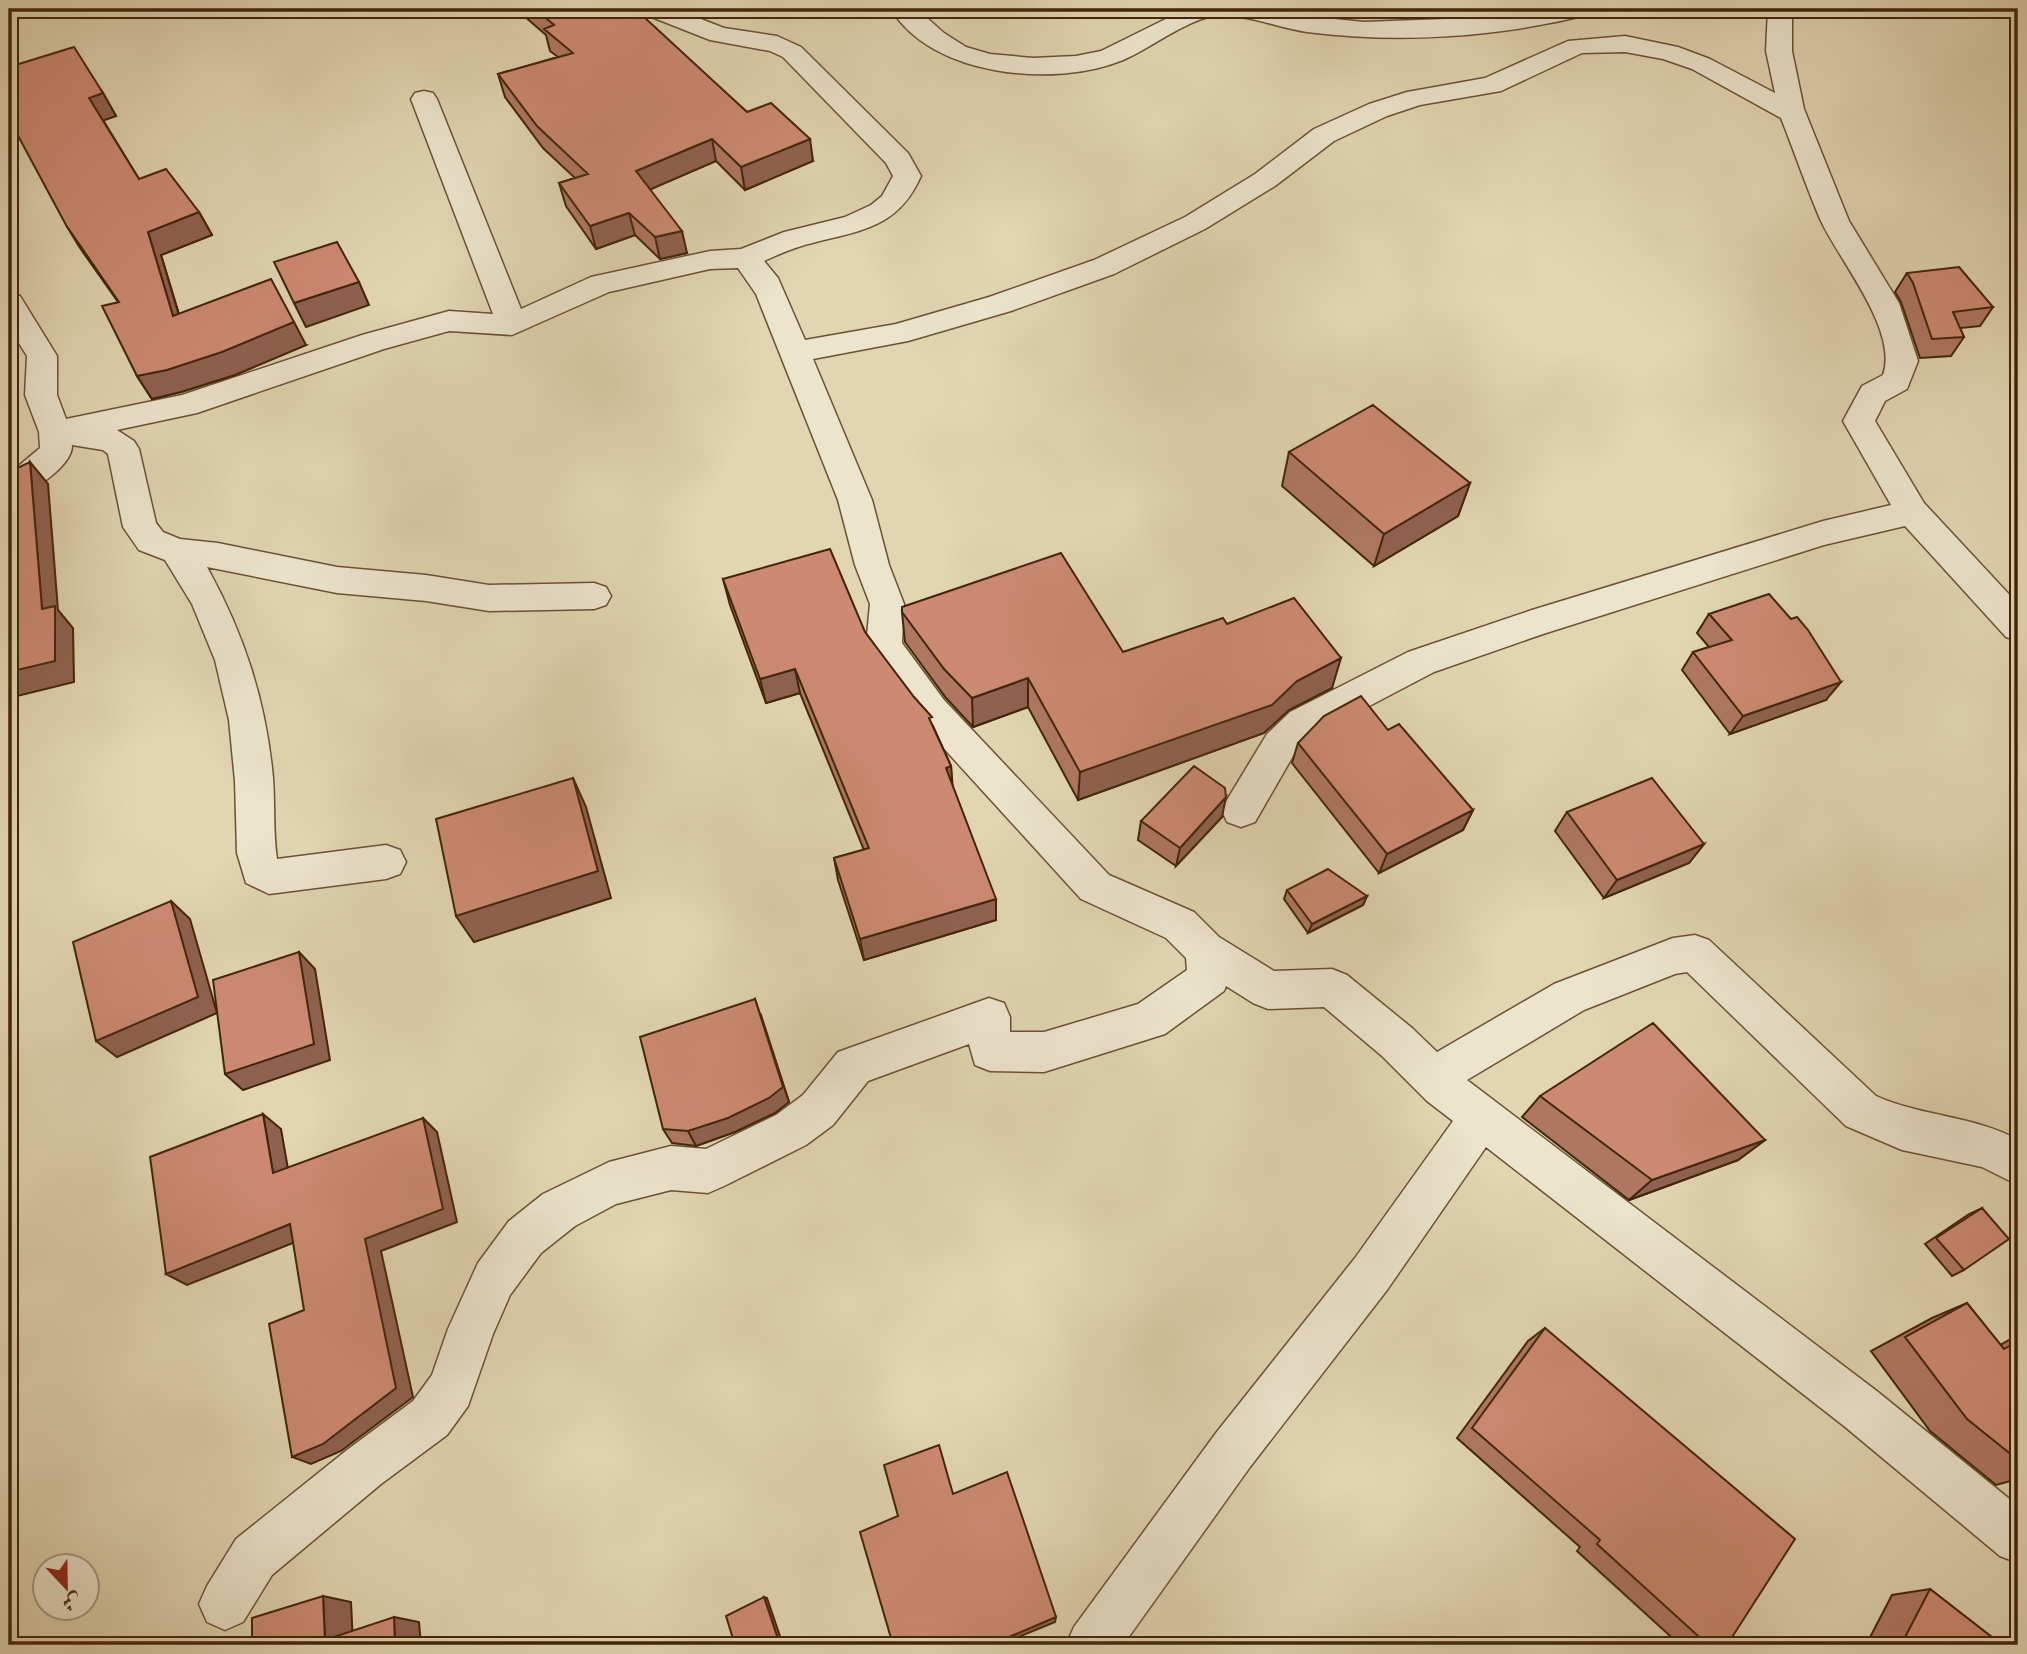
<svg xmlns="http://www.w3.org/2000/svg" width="2027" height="1654" viewBox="0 0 2027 1654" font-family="'EB Garamond',Amiri,serif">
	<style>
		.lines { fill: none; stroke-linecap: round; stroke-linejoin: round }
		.minor-casing { stroke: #6a5133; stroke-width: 3 }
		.minor { fill: #ece4cd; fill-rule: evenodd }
		.wall { fill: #af7762; stroke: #422509; stroke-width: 2 }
		.shaded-wall { fill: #8f6150; stroke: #422509; stroke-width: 2 }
		.building { fill: #cc8a72; stroke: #422509; stroke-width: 2 }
	</style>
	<rect width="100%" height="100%" fill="#e1d5b2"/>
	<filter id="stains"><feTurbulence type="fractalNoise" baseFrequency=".00286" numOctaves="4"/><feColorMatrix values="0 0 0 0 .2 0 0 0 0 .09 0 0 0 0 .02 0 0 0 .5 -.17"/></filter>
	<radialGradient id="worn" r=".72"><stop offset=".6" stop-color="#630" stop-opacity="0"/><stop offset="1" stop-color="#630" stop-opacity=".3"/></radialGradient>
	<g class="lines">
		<g class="minor-casing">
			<path id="minor" d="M 641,9 L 675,9 L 724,28 L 777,36 L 801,47 L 908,153 L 921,176 C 899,226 864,230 816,242 C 798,246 781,253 764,261 L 778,278 L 805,340 L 896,324 L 989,297 L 1094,260 L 1185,217 L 1255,174 L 1314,129 L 1369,104 L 1407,92 L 1485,78 L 1568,41 L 1625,36 L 1678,47 L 1710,59 L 1775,93 L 1766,51 L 1768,9 L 1792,9 L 1792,51 L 1804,109 L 1849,221 L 1899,303 L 1918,361 L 1907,389 L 1885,401 L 1875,421 L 1924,503 L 2018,604 L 2018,641 L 2006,637 L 1905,526 L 1824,545 L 1543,634 L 1434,672 L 1316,734 L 1293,756 L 1255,822 L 1241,827 L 1227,822 L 1222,811 L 1227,800 L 1267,734 L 1290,712 L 1408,652 L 1532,610 L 1823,521 L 1891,505 L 1843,421 L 1862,386 L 1883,375 C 1899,330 1838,259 1820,219 C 1806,186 1794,151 1781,118 L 1692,69 L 1663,59 L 1625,52 L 1582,53 L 1501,91 L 1420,105 L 1387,116 L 1334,141 L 1275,186 L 1205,229 L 1114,274 L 1011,311 L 908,341 L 813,359 L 872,500 L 889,565 L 904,604 L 902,643 L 944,700 L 1109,875 L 1194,912 L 1219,937 L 1274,971 L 1332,969 L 1347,975 L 1412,1028 L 1437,1052 L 1554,984 L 1673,938 L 1695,935 L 1709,940 L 1876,1096 C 1923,1117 1976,1116 2018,1140 L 2018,1185 L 1982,1167 L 1902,1150 L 1846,1126 L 1687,972 L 1675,974 L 1584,1010 L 1467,1080 L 1878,1392 L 2018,1506 L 2018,1563 L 2000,1556 L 1844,1426 L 1486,1147 L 1387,1290 L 1250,1467 L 1123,1645 L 1066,1645 L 1074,1627 L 1216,1433 L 1355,1258 L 1453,1121 L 1427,1101 L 1382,1056 L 1324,1007 L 1268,1009 L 1253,1003 L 1226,986 L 1224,991 L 1165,1034 L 1044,1072 L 990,1071 L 975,1065 L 969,1044 L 868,1081 L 833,1125 L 806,1145 L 724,1186 L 708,1193 L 671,1190 L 616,1204 L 575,1226 L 541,1253 L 510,1295 L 493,1334 L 468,1406 L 447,1435 L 381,1484 L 272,1575 L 243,1622 L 225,1630 L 207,1622 L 199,1604 L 207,1586 L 236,1539 L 347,1450 L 413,1401 L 432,1375 L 448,1329 L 478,1263 L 509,1221 L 543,1194 L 609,1162 L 671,1146 L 706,1149 L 776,1115 L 803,1095 L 838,1052 L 989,998 L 1004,1003 L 1010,1017 L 1010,1032 L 1044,1032 L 1138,1004 L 1187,970 L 1186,958 L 1166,938 L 1081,899 L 918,720 L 871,656 L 866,646 L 870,604 L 855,565 L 838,500 L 756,294 L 738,268 L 710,269 L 609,292 L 512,335 L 449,331 L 384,349 L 197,413 L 117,430 L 134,441 L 139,449 L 156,523 L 163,532 L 180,539 L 218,543 L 337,567 L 426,575 L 489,585 L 594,583 L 606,587 L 611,596 L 606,605 L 594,609 L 489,611 L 426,601 L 337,593 L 207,567 C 244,634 266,701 273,778 C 275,805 273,832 277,859 L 386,845 L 400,850 L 406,862 L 400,874 L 386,879 L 269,894 L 246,883 L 237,853 L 235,781 L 229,720 L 215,660 L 192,604 L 165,560 L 139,550 L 123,527 L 108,454 L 103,450 L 72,445 C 73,467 27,495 9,500 L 9,474 L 40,448 L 39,432 L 25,395 L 27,356 L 9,327 L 9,293 L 20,296 L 57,356 L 57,395 L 66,419 L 182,395 L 362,335 L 449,311 L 493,314 L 411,99 L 415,93 L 424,91 L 433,93 L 437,99 L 521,309 L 591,277 L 710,251 L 741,249 L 784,232 L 845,217 L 871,205 L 882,196 L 893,176 L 886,163 L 783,57 L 770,51 L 710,40 L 644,14 Z
				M 891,9 L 917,9 L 944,33 L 966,47 L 990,54 L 1033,58 L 1076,56 L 1101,51 L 1186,9 L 1266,9 L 1305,16 L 1364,22 L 1500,17 L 1545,9 L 1594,9 L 1591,14 C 1500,37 1400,44 1307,32 C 1280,28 1251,16 1224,15 C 1193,14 1152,48 1123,60 C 1055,88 932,77 891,9 Z"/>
		</g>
		<use href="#minor" class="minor"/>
	</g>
	<path class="wall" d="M 516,9 L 632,9 L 747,112 L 813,161 L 745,190 L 716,161 L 650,189 L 687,253 L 660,259 L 635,235 L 596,249 L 566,206 L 559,183 L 575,178 L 543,148 L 505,97 L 498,74 L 558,57 L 550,51 L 546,35 Z
		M 103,93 L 116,116 L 103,120 L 139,179 L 199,212 L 212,235 L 161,255 L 179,314 L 306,345 L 235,375 L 181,392 L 152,399 L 137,376 L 118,302 L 80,248 L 66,225 Z
		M 1907,273 L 1993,307 L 1980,326 L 1960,328 L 1964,337 L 1951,356 L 1920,358 L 1901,302 L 1895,292 Z
		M 1289,452 L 1470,483 L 1458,516 L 1374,566 L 1282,486 Z
		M 723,579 L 865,632 L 933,726 L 951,766 L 952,785 L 996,920 L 864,960 L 838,880 L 834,858 L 864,850 L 800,693 L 766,703 L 730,605 Z
		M 902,612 L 1123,652 L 1227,624 L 1332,688 L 1289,710 L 1264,733 L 1078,800 L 1028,707 L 973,727 L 946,698 L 905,642 Z
		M 1709,614 L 1826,700 L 1730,734 L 1682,670 L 1693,652 L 1709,647 L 1697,633 Z
		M 1388,730 L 1473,810 L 1463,830 L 1379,873 L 1292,763 L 1298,743 Z
		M 1567,812 L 1704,844 L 1689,863 L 1604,898 L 1555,831 Z
		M 1222,817 L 1176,866 L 1138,840 L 1141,821 Z
		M 1287,890 L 1367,896 L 1363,905 L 1308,933 L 1284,899 Z
		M 761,1015 L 789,1102 L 775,1113 L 735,1132 L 696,1146 L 672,1143 L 663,1129 Z
		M 1540,1096 L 1765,1140 L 1738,1160 L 1629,1200 L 1522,1117 Z
		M 1982,1208 L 1964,1270 L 1952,1276 L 1925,1244 L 1969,1214 Z
		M 1967,1303 L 2000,1345 L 2018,1335 L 2018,1479 L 1996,1485 L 1930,1431 L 1871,1351 L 1932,1318 Z
		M 1545,1328 L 1727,1645 L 1680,1645 L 1577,1551 L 1580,1547 L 1457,1438 L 1528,1341 Z
		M 1930,1589 L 2002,1645 L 1866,1645 L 1892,1595 Z"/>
	<path class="shaded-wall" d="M 103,93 L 116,116 L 102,121 L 89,98 Z
		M 712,139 L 716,161 L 642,193 L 636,171 Z
		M 810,139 L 813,161 L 745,190 L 741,167 Z
		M 199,212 L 212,235 L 161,255 L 186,339 L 173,316 L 148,232 Z
		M 629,213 L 635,235 L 596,249 L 590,226 Z
		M 682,231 L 687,253 L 660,259 L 655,237 Z
		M 359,282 L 369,305 L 306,327 L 294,303 Z
		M 294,322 L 306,345 L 235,375 L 181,392 L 152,399 L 137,376 Z
		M 30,462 L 48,484 L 58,610 L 73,628 L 74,682 L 9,698 L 9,672 L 42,609 Z
		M 1470,483 L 1458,516 L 1374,566 L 1384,534 Z
		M 1341,658 L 1332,688 L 1289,710 L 1264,733 L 1078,800 L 1080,772 L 1297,681 Z
		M 795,669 L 800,693 L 766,703 L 760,679 Z
		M 1028,678 L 1028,707 L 973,727 L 972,698 Z
		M 1841,682 L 1826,700 L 1730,734 L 1743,716 Z
		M 951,766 L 953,790 L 946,768 Z
		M 573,778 L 586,807 L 611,898 L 474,942 L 456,916 Z
		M 1226,797 L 1222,817 L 1176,866 L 1180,848 Z
		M 1473,810 L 1463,830 L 1379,873 L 1387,854 Z
		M 1704,844 L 1689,863 L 1604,898 L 1617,880 Z
		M 1367,896 L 1363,905 L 1308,933 L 1312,924 Z
		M 996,899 L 996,920 L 864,960 L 860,939 Z
		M 171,901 L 190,919 L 217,1013 L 117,1057 L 96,1041 Z
		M 299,952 L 315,969 L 330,1060 L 243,1090 L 225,1074 Z
		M 755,999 L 789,1102 L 775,1113 L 735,1132 L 696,1146 L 688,1131 Z
		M 263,1114 L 281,1129 L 291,1186 L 273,1173 Z
		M 423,1118 L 437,1132 L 457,1222 L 381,1251 L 413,1397 L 341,1451 L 311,1464 L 292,1457 L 365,1239 Z
		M 1765,1140 L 1738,1160 L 1629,1200 L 1652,1180 Z
		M 290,1224 L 308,1237 L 187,1285 L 166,1274 Z
		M 323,1596 L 351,1602 L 353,1644 L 325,1640 Z
		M 764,1597 L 767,1598 L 783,1645 L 780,1645 Z
		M 394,1617 L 419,1622 L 421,1645 L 395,1645 Z
		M 1056,1617 L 1055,1622 L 999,1645 L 990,1645 Z"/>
	<path class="building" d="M 535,9 L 632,9 L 644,17 L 747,112 L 771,103 L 810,139 L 741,167 L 712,139 L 636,171 L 682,231 L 655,237 L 629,213 L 590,226 L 559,183 L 588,174 L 537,126 L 498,74 L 573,53 L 544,29 L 554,25 Z
		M 74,47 L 103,93 L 89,98 L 139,179 L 166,169 L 199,212 L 148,232 L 173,316 L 271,279 L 294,322 L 222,352 L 167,370 L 137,376 L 102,306 L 119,302 L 66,225 L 9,119 L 9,67 Z
		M 337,242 L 359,282 L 294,303 L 274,262 Z
		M 1959,267 L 1993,307 L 1953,312 L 1964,337 L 1932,339 L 1913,283 L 1907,273 Z
		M 1373,405 L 1470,483 L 1384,534 L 1289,452 Z
		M 30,462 L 42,609 L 55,606 L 55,661 L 9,672 L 9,472 Z
		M 830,549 L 865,632 L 914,697 L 932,717 L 929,718 L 951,766 L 946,768 L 996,899 L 860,939 L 834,858 L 869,848 L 795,669 L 760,679 L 723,579 Z
		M 1061,553 L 1123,652 L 1223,618 L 1227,624 L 1294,598 L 1341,658 L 1297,681 L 1272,705 L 1080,772 L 1028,678 L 972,698 L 944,669 L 902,612 L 902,607 Z
		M 1769,594 L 1791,619 L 1797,617 L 1808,630 L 1841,682 L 1743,716 L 1693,652 L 1732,640 L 1709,614 Z
		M 1361,696 L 1388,730 L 1399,724 L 1473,810 L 1387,854 L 1298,743 L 1324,716 Z
		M 1194,766 L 1225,788 L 1226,797 L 1180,848 L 1141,821 Z
		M 573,778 L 598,871 L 456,916 L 436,819 Z
		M 1652,778 L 1704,844 L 1617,880 L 1567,812 Z
		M 1328,869 L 1367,896 L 1312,924 L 1287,890 Z
		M 171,901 L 198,997 L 96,1041 L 73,942 Z
		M 299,952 L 314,1044 L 225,1074 L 213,980 Z
		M 755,999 L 783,1087 L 769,1098 L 728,1118 L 688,1131 L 663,1129 L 640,1037 Z
		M 1653,1023 L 1765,1140 L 1652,1180 L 1540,1096 Z
		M 263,1114 L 273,1173 L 423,1118 L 443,1209 L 365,1239 L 396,1388 L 323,1444 L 292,1457 L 269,1324 L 304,1310 L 290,1224 L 166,1274 L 150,1157 Z
		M 1982,1208 L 2009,1239 L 1964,1270 L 1936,1238 Z
		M 1967,1303 L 2004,1349 L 2018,1341 L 2018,1460 L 1967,1419 L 1905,1337 Z
		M 1545,1328 L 1795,1539 L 1727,1645 L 1708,1645 L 1597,1544 L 1600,1540 L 1472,1428 Z
		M 939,1445 L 953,1494 L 1007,1472 L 1056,1617 L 990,1645 L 893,1645 L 860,1532 L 898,1516 L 884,1465 Z
		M 1930,1589 L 2002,1645 L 1901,1645 Z
		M 323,1596 L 325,1640 L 394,1617 L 395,1645 L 252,1645 L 252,1618 Z
		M 764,1597 L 780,1645 L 735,1645 L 726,1616 Z"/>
	<rect width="2027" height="1654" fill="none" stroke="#e1d5b2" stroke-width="35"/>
	<rect x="10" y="10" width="2006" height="1633" fill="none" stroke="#422509" stroke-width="3.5"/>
	<rect x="18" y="18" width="1992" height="1619" fill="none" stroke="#422509" stroke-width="2"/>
	<g transform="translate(66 1587) rotate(158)"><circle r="33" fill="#ece4cd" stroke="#a8987f" stroke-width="2"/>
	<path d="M0-5L12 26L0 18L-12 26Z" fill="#8f2418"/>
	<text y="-10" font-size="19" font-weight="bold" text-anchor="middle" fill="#422509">ش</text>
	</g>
	<rect width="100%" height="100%" filter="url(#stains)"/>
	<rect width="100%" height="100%" fill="url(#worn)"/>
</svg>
